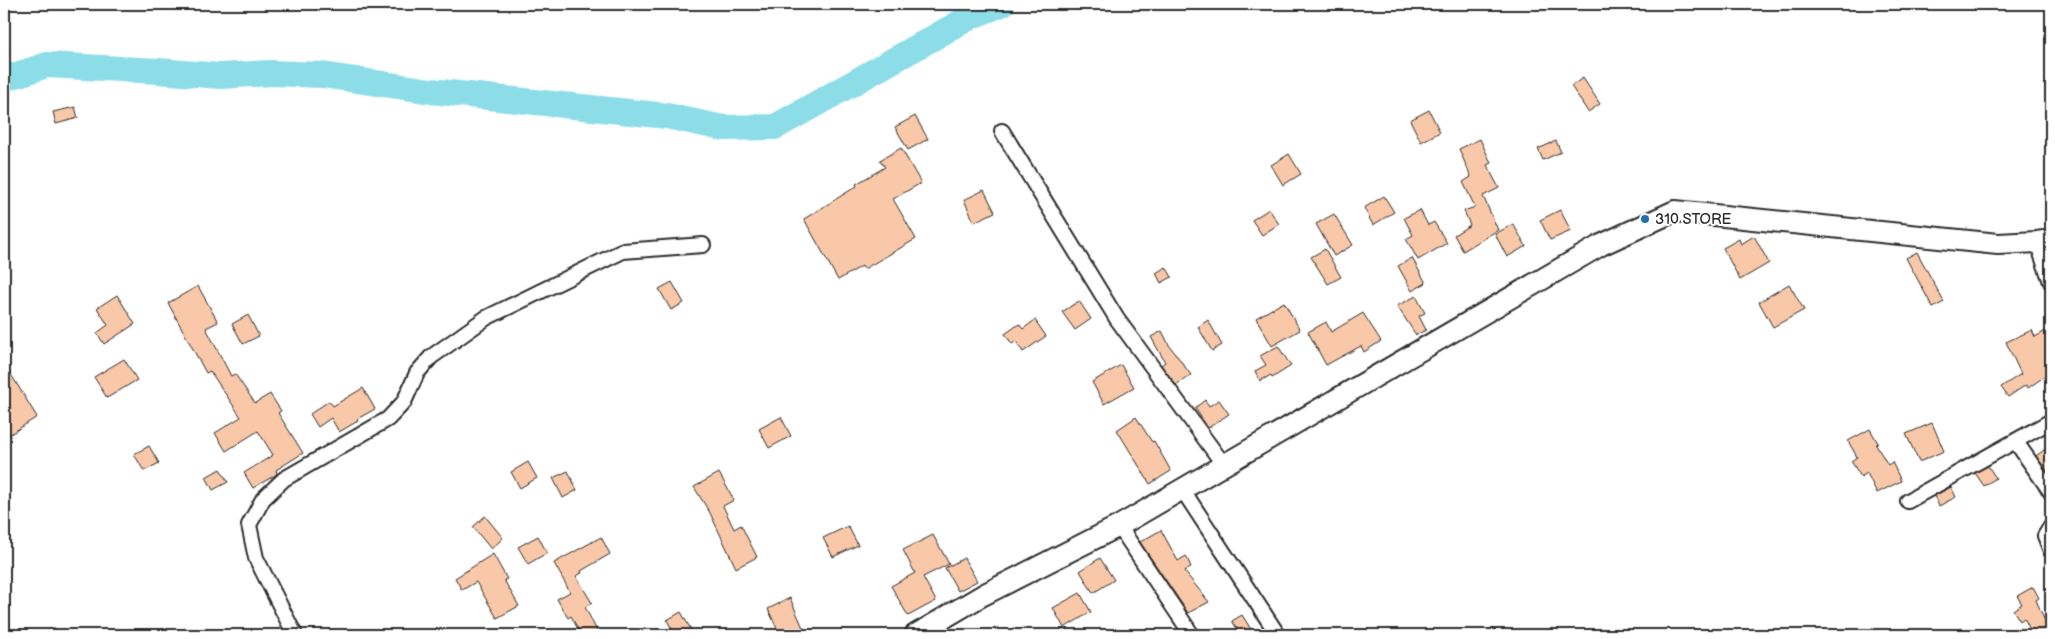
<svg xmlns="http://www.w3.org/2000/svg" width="2055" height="639" viewBox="0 0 2055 639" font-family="'Balsamiq Sans',sans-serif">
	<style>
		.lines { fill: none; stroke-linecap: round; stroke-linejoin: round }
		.river { stroke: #8cdde8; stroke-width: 26 }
		.building { fill: #f9c8a8; stroke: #2b2b2b }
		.street-casing { stroke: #2b2b2b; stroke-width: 18 }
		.secondary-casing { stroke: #2b2b2b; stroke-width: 24 }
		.street { stroke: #fff; stroke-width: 14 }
		.secondary { stroke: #fff; stroke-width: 20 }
		.poi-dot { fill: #1f6fb2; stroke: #fff; stroke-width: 2 }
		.labels { text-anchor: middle; stroke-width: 4; stroke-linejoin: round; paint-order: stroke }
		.poi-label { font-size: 15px; fill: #2b2b2b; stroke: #fff; text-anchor: start }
	</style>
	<rect width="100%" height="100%" fill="#fff"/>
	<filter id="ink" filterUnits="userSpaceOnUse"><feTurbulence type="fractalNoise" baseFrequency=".02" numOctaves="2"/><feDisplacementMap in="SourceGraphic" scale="10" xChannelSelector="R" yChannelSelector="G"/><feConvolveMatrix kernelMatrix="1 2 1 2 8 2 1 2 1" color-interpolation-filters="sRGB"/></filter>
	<g filter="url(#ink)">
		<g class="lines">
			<path class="river" d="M 4,79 L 47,65 L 158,71 L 220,76 L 271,73 L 322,75 L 431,91 L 667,116 L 723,128 L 775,127 L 972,16 L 1002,4"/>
		</g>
		<path class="building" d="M 1583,78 L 1600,104 L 1588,112 L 1571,86 Z
			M 75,107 L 78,118 L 56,124 L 53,112 Z
			M 1429,110 L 1440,132 L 1421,142 L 1410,120 Z
			M 915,116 L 928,139 L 908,150 L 895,127 Z
			M 1480,139 L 1491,163 L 1487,165 L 1499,188 L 1483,196 L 1498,230 L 1463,251 L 1454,235 L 1470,225 L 1464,211 L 1475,207 L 1463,182 L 1471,177 L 1459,149 Z
			M 1556,141 L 1561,152 L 1543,160 L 1538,149 Z
			M 901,148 L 921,183 L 893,199 L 916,239 L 864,269 L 862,266 L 838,280 L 804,219 L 857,186 L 856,184 L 885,167 L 880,160 Z
			M 1289,154 L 1301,174 L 1283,185 L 1271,165 Z
			M 984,190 L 995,212 L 974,222 L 964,200 Z
			M 1384,196 L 1394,212 L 1373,225 L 1364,208 Z
			M 1269,209 L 1279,224 L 1262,235 L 1252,220 Z
			M 1420,210 L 1428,225 L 1434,222 L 1447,243 L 1418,260 L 1406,239 L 1413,235 L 1404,218 Z
			M 1560,210 L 1571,231 L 1550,240 L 1540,220 Z
			M 1334,214 L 1353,245 L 1334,256 L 1316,224 Z
			M 1513,224 L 1526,246 L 1507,257 L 1495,234 Z
			M 1754,236 L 1769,263 L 1740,280 L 1723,248 L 1739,239 L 1741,244 Z
			M 1325,249 L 1341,277 L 1328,284 L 1311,257 Z
			M 1917,252 L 1944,302 L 1933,308 L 1906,258 Z
			M 1412,258 L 1426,283 L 1412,291 L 1398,266 Z
			M 1166,267 L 1172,277 L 1161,283 L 1156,273 Z
			M 672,282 L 684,303 L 671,310 L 659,289 Z
			M 1789,284 L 1804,310 L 1773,327 L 1759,302 Z
			M 198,286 L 218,322 L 206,328 L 231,376 L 235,374 L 255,403 L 270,394 L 281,411 L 278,413 L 303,453 L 276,470 L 277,474 L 253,488 L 244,473 L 273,455 L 258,431 L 226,451 L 215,433 L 241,417 L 210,371 L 206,373 L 168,303 Z
			M 117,295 L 135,324 L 104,344 L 97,333 L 108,325 L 97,308 Z
			M 1416,296 L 1425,313 L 1419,316 L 1426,330 L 1416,335 L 1397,306 Z
			M 1079,301 L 1091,319 L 1075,330 L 1062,312 Z
			M 1284,302 L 1300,330 L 1272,346 L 1256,318 Z
			M 1363,313 L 1381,341 L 1364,352 L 1361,346 L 1326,365 L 1308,332 L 1326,322 L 1331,332 Z
			M 248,315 L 259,336 L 243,344 L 232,324 Z
			M 1035,320 L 1046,336 L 1023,352 L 1016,341 L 1012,344 L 1005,334 L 1019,324 L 1023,329 Z
			M 1208,320 L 1222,345 L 1212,351 L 1198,327 Z
			M 2051,328 L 2051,372 L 2028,388 L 2026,385 L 2008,397 L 2001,387 L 2021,374 L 2006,342 L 2032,330 L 2035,337 Z
			M 1162,331 L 1169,345 L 1191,375 L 1176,385 L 1161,365 L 1165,362 L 1151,337 Z
			M 1278,346 L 1291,366 L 1272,378 L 1271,375 L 1260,381 L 1255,371 L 1266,365 L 1260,356 Z
			M 124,359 L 137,380 L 107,398 L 94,377 Z
			M 4,363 L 37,417 L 9,435 L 4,427 Z
			M 1121,365 L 1134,387 L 1104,404 L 1092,382 Z
			M 363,388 L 375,409 L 357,419 L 358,421 L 339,432 L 331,418 L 318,427 L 310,414 L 329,401 L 333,406 Z
			M 1205,400 L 1209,406 L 1219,400 L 1229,414 L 1208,428 L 1195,408 Z
			M 781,417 L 791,436 L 769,448 L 759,429 Z
			M 1136,417 L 1152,442 L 1154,441 L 1171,471 L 1150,484 L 1117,430 Z
			M 1932,423 L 1944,451 L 1919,462 L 1906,434 Z
			M 1870,429 L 1878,443 L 1876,445 L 1888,465 L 1892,462 L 1901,481 L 1877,493 L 1867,473 L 1861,477 L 1851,461 L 1857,457 L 1848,441 Z
			M 2051,445 L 2051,477 L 2036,456 Z
			M 149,446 L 159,463 L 144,471 L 134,454 Z
			M 528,462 L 537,478 L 520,488 L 511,472 Z
			M 1988,466 L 1996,478 L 1984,486 L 1975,473 Z
			M 220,469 L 228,482 L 213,490 L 206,477 Z
			M 568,471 L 577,490 L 563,498 L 553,478 Z
			M 719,473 L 734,500 L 723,506 L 734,529 L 741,525 L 757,557 L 736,568 L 710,513 L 694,487 Z
			M 1951,487 L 1956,497 L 1939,506 L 1934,496 Z
			M 485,516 L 503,538 L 491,549 L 473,527 Z
			M 848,526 L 858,545 L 833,557 L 823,538 Z
			M 1161,530 L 1178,561 L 1186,556 L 1191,567 L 1184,571 L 1209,602 L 1188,613 L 1140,542 Z
			M 933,535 L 949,564 L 923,577 L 936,601 L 908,616 L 891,586 L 915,573 L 903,550 Z
			M 538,536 L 547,553 L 528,564 L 518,547 Z
			M 601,537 L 610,554 L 581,571 L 582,573 L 576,576 L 592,603 L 585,607 L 597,631 L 589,635 L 581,635 L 571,616 L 568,618 L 557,599 L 570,592 L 554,563 Z
			M 493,554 L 507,579 L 504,580 L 519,606 L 497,618 L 476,582 L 462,590 L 455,578 Z
			M 964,558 L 977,581 L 958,591 L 945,568 Z
			M 1100,558 L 1114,580 L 1093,593 L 1080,571 Z
			M 2033,587 L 2039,598 L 2036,600 L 2051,635 L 2033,635 L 2024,618 L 2020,621 L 2013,610 L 2022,604 L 2017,596 Z
			M 1080,593 L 1091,612 L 1064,628 L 1053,608 Z
			M 790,598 L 804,630 L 800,632 L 802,635 L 780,635 L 768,609 Z
			M 681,612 L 694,635 L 675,635 L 667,620 Z
			M 1242,615 L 1252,631 L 1245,635 L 1241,635 L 1232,621 Z"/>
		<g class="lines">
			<g class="street-casing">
				<path id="street" d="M 1002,131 L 1117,319 L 1224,465
					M 2037,242 L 2051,282
					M 2016,442 L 2051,492
					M 1182,489 L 1278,635
					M 1908,501 L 2051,421
					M 1119,526 L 1192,635
					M 2051,526 L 2045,536 L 2051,551
					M 295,635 L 256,558 L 249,525 L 263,499 L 284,479 L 388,419 L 404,402 L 417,373 L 431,357 L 486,318 L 623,251 L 703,245"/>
			</g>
			<g class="secondary-casing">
				<path id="secondary" d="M 915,635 L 983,595 L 1119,526 L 1601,245 L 1675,211 L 1998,244 L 2037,242 L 2051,240"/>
			</g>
			<use href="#street" class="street"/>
			<use href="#secondary" class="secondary"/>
		</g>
	</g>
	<circle class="poi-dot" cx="1645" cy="219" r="5"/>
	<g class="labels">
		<g class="poi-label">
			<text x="1655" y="224">310 STORE</text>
		</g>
	</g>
	<rect width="2055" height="639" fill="none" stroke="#fff" stroke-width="20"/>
	<rect x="10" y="10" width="2035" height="619" fill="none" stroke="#2b2b2b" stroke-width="2" filter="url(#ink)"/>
</svg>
